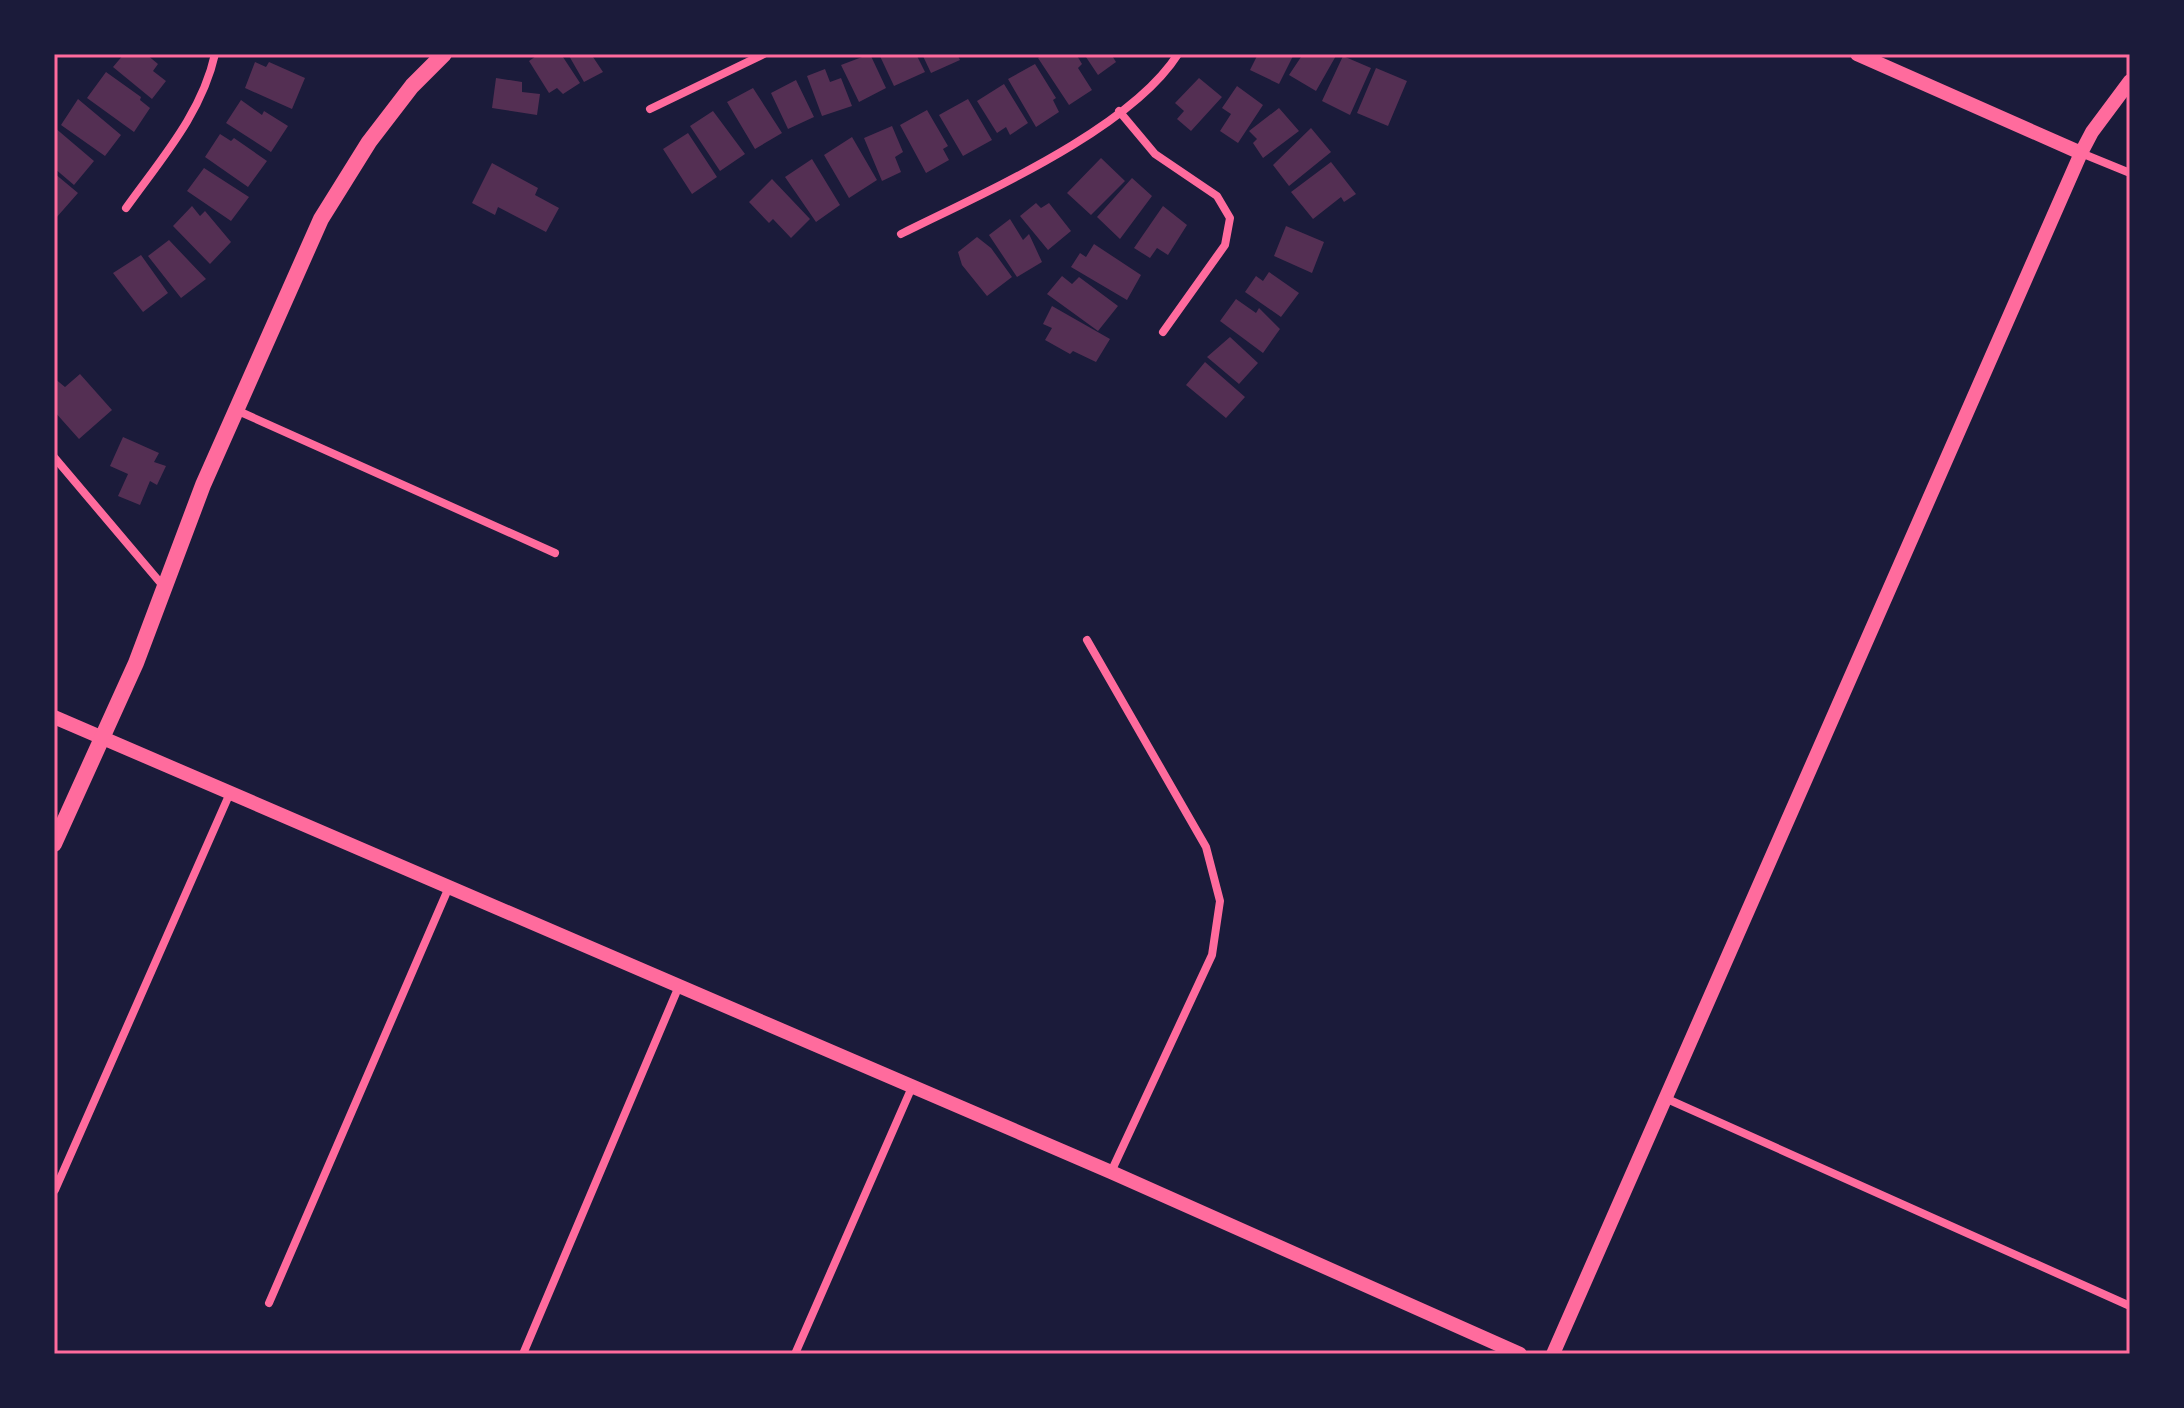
<svg xmlns="http://www.w3.org/2000/svg" width="2184" height="1408" viewBox="0 0 2184 1408" font-family="'Exo 2',sans-serif">
	<style>
		.building { fill: #542f53 }
		.lines { fill: none; stroke-linecap: round; stroke-linejoin: round }
		.minor { stroke: #ff6b9d; stroke-width: 8 }
		.tertiary { stroke: #ff6b9d; stroke-width: 14 }
		.secondary { stroke: #ff6b9d; stroke-width: 16 }
		.neatline { fill: none; stroke: #ff6b9d; stroke-width: 3 }
	</style>
	<rect width="100%" height="100%" fill="#1b1b3a"/>
	<path class="building" d="M 124,54 L 146,54 L 158,64 L 153,71 L 166,81 L 152,99 L 113,67 Z
		M 539,54 L 561,54 L 580,83 L 563,94 L 557,88 L 549,93 L 529,61 Z
		M 568,54 L 598,54 L 593,57 L 603,72 L 584,82 Z
		M 870,54 L 886,88 L 859,102 L 841,65 Z
		M 879,54 L 916,54 L 925,72 L 894,86 Z
		M 922,54 L 957,54 L 960,60 L 931,73 Z
		M 1045,54 L 1076,54 L 1082,64 L 1078,68 L 1092,90 L 1069,105 L 1038,58 Z
		M 1084,54 L 1111,54 L 1116,62 L 1098,75 Z
		M 1258,54 L 1294,54 L 1279,84 L 1250,70 Z
		M 1303,54 L 1337,54 L 1316,91 L 1289,75 Z
		M 1343,56 L 1371,68 L 1350,115 L 1322,101 Z
		M 255,62 L 266,67 L 269,62 L 305,78 L 292,109 L 245,88 Z
		M 1035,64 L 1056,98 L 1053,100 L 1059,112 L 1036,127 L 1008,79 Z
		M 1376,68 L 1407,81 L 1388,126 L 1357,113 Z
		M 825,69 L 830,82 L 841,78 L 852,106 L 822,116 L 807,76 Z
		M 106,72 L 141,97 L 140,100 L 150,108 L 134,132 L 87,98 Z
		M 496,78 L 522,82 L 522,92 L 540,94 L 537,115 L 492,108 Z
		M 1199,78 L 1222,97 L 1191,131 L 1177,119 L 1184,111 L 1175,103 Z
		M 796,80 L 814,117 L 788,129 L 771,93 Z
		M 1004,84 L 1028,123 L 1010,135 L 1006,127 L 997,133 L 977,101 Z
		M 1237,86 L 1263,105 L 1238,143 L 1220,131 L 1231,114 L 1222,108 Z
		M 753,88 L 782,133 L 755,149 L 727,102 Z
		M 78,99 L 121,135 L 105,156 L 61,125 Z
		M 968,99 L 992,140 L 963,156 L 939,115 Z
		M 241,100 L 262,115 L 264,111 L 288,126 L 271,152 L 226,123 Z
		M 1279,108 L 1299,131 L 1263,158 L 1253,143 L 1257,139 L 1249,131 Z
		M 927,110 L 948,146 L 943,149 L 949,160 L 926,173 L 900,125 Z
		M 713,111 L 745,154 L 720,171 L 690,126 Z
		M 892,126 L 903,152 L 895,157 L 901,172 L 882,181 L 864,138 Z
		M 54,127 L 94,161 L 74,185 L 54,168 Z
		M 1311,128 L 1331,152 L 1289,186 L 1273,165 Z
		M 688,133 L 717,177 L 692,194 L 663,149 Z
		M 220,134 L 231,141 L 234,138 L 267,161 L 248,187 L 205,157 Z
		M 852,137 L 877,180 L 849,198 L 824,155 Z
		M 1101,158 L 1125,181 L 1091,215 L 1067,193 Z
		M 812,159 L 840,205 L 816,222 L 785,177 Z
		M 1331,162 L 1356,194 L 1344,202 L 1341,197 L 1313,219 L 1291,192 Z
		M 492,163 L 538,188 L 535,195 L 559,208 L 546,232 L 498,207 L 495,215 L 472,203 Z
		M 204,168 L 249,197 L 231,221 L 187,191 Z
		M 54,173 L 78,193 L 56,218 L 54,216 Z
		M 1132,178 L 1152,196 L 1120,239 L 1097,217 Z
		M 772,179 L 810,219 L 791,238 L 773,219 L 769,223 L 749,202 Z
		M 1036,203 L 1041,208 L 1049,203 L 1071,231 L 1048,250 L 1020,216 Z
		M 192,206 L 200,216 L 205,211 L 231,242 L 210,264 L 173,226 Z
		M 1163,206 L 1187,225 L 1168,255 L 1157,248 L 1150,258 L 1134,248 Z
		M 1010,219 L 1023,240 L 1029,234 L 1042,262 L 1017,277 L 989,235 Z
		M 1286,226 L 1324,242 L 1312,273 L 1274,256 Z
		M 977,237 L 991,248 L 1012,277 L 987,296 L 962,265 L 958,252 Z
		M 169,240 L 206,279 L 181,298 L 148,256 Z
		M 1094,244 L 1141,275 L 1127,300 L 1071,267 L 1080,253 L 1086,257 Z
		M 141,255 L 168,293 L 143,312 L 113,273 Z
		M 1269,272 L 1299,293 L 1281,317 L 1245,292 L 1256,276 L 1263,281 Z
		M 1062,276 L 1072,284 L 1079,277 L 1118,306 L 1098,331 L 1047,294 Z
		M 1236,299 L 1256,313 L 1259,308 L 1280,329 L 1263,353 L 1220,321 Z
		M 1052,306 L 1110,339 L 1096,362 L 1073,351 L 1070,354 L 1045,340 L 1052,328 L 1043,324 Z
		M 1230,337 L 1258,363 L 1239,384 L 1207,357 Z
		M 1205,362 L 1245,397 L 1226,418 L 1186,385 Z
		M 80,374 L 112,410 L 79,439 L 54,411 L 54,378 L 65,387 Z
		M 123,437 L 159,453 L 154,462 L 166,466 L 157,485 L 150,481 L 140,505 L 118,496 L 128,474 L 110,466 Z"/>
	<g class="lines">
		<path class="minor" d="M 650,109 L 764,54
			M 1119,111 L 1155,154 L 1217,196 L 1230,218 L 1225,245 L 1163,332
			M 2081,153 L 2130,173
			M 126,208 C 161,159 202,113 215,54
			M 901,234 C 981,194 1130,130 1178,54
			M 236,410 L 555,553
			M 54,457 L 164,587
			M 1087,640 L 1206,847 L 1220,901 L 1212,955 L 1111,1172
			M 1665,1098 L 2130,1306
			M 55,1190 L 230,793
			M 269,1303 L 449,887
			M 523,1354 L 679,986
			M 795,1354 L 912,1087"/>
		<path class="tertiary" d="M 1857,54 L 2081,153
			M 54,717 L 1111,1172 L 1520,1354
			M 1553,1354 L 2081,153 L 2092,132 L 2130,81"/>
		<path class="secondary" d="M 54,844 L 136,663 L 203,485 L 321,219 L 369,142 L 412,86 L 444,54"/>
	</g>
	<rect width="2184" height="1408" fill="none" stroke="#1b1b3a" stroke-width="112"/>
	<rect x="56" y="56" width="2072" height="1296" class="neatline"/>
</svg>
